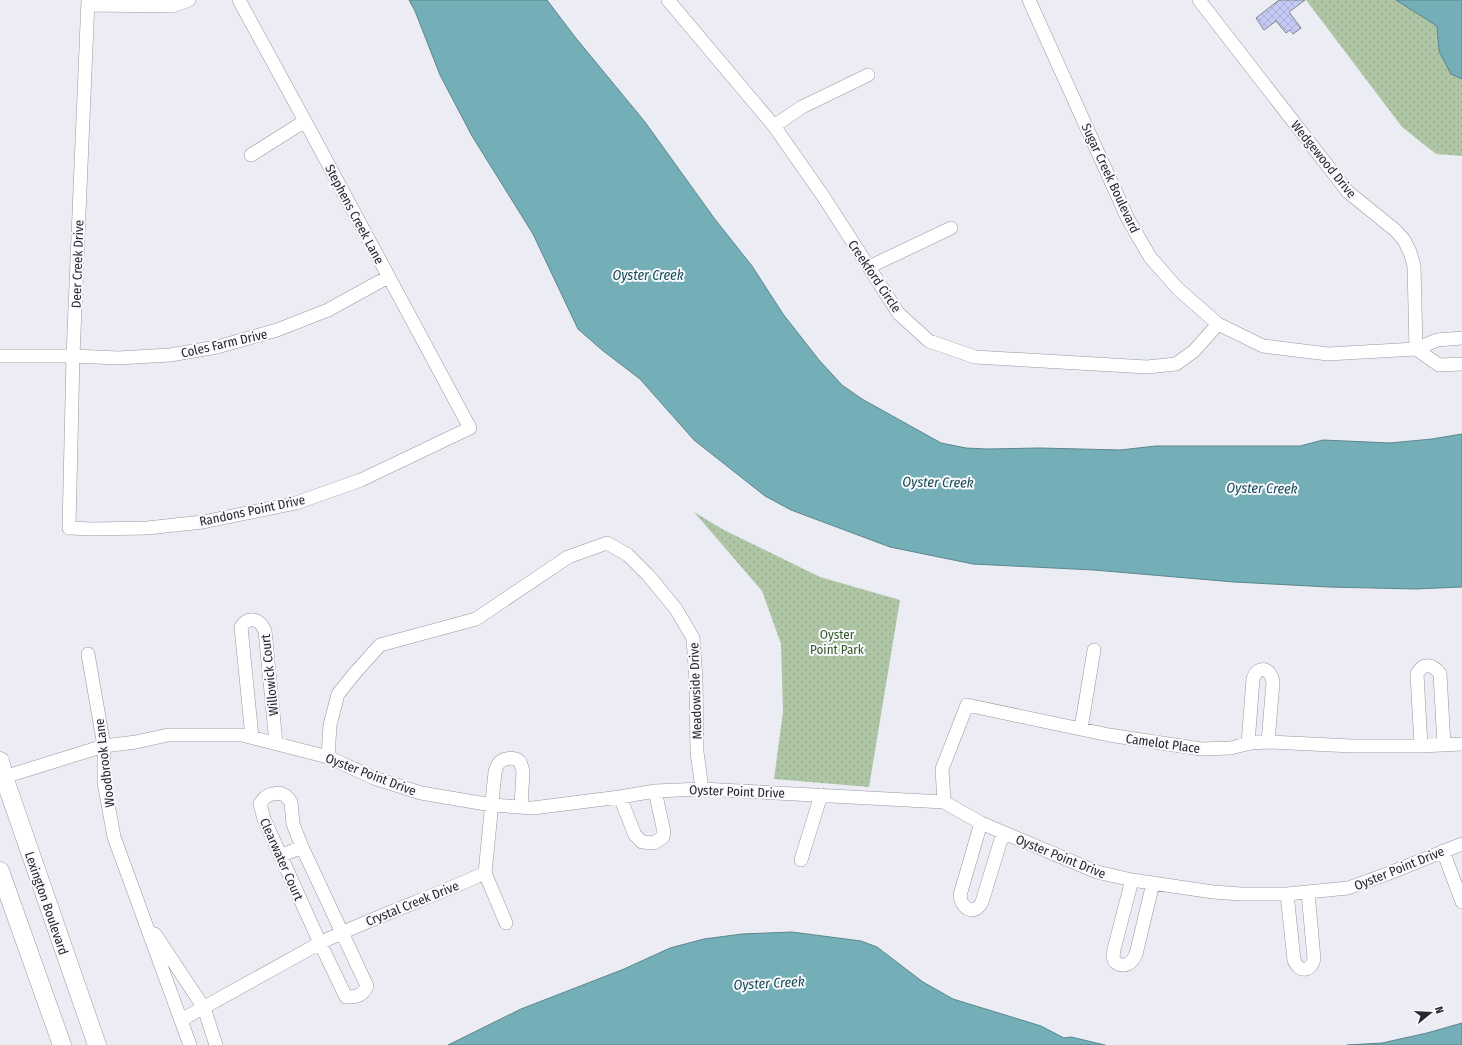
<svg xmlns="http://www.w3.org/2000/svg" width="1462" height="1045" viewBox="0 0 1462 1045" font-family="'Fira Sans Condensed',sans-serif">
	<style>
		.grass { fill: url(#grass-dots) }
		.water { fill: #74aeb7; stroke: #5d868d }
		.building { fill: url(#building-cross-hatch); stroke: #83848b }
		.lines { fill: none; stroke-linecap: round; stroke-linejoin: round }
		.minor-casing { stroke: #9798a0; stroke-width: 14 }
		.secondary-casing { stroke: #9798a0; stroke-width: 19 }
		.minor { stroke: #fff; stroke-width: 13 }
		.secondary { stroke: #fff; stroke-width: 18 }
		.labels { text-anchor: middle; stroke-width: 4; stroke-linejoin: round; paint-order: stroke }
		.street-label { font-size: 13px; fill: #27282b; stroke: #f9faff }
		.park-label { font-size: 13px; fill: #355924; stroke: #f9faff }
		.water-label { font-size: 14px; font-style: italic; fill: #184c53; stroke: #f9faff }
	</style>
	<defs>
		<pattern id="grass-dots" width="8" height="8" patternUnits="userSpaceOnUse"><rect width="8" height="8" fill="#aec6a5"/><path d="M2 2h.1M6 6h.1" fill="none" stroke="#96aa8e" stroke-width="1.8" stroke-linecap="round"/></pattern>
		<pattern id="building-cross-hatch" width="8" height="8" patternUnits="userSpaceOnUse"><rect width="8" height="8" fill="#c5caf6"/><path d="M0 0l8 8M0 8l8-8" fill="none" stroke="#a9aed3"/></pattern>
	</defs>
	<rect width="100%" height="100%" fill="#ebecf4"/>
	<path class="grass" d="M 1306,0 L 1462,0 L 1462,156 L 1436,154 L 1402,127 Z
		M 694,512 L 724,530 L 820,577 L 900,600 L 869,787 L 774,779 L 783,712 L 781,644 L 762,591 Z"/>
	<path class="water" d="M 409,0 L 547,0 L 575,37 L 645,122 L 714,218 L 752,266 L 783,314 L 819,360 L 842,385 L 862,399 L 941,443 L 966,448 L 988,449 L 1040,448 L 1120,450 L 1156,446 L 1300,446 L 1323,440 L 1390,443 L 1432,439 L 1462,434 L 1462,587 L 1415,589 L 1329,587 L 1234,582 L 1094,570 L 973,564 L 890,547 L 791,510 L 765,496 L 694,440 L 640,379 L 602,350 L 578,329 L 533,234 L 472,136 L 440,75 L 415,11 Z
		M 1396,0 L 1462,0 L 1462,79 L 1451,74 L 1439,51 L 1437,26 Z
		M 792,932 L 861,941 L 877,947 L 923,982 L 953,999 L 1041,1026 L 1064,1038 L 1071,1037 L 1105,1045 L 448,1045 L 521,1009 L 624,969 L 670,948 L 704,939 L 742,934 Z
		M 1462,1023 L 1462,1045 L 1347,1045 L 1382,1043 L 1427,1033 Z"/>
	<path class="building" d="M 1279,0 L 1305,0 L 1289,12 L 1301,28 L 1293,34 L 1290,30 L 1286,33 L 1276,21 L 1264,30 L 1256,18 Z"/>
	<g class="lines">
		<g class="minor-casing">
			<path id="minor" d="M 88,0 L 73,356 L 69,528 L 93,529 L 147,528 L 203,522 L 296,503 L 361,480 L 470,428 L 305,121 L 239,0
				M 668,0 L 774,126 L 823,196 L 899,314 L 929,341 L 975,357 L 1147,367 L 1176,364 L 1194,351 L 1218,324
				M 1029,0 L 1128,219 L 1150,257 L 1178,289 L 1218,324 L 1263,346 L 1328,354 L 1416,349 L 1437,340 L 1462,338
				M 1199,0 L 1348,192 L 1395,230 L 1404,240 L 1410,252 L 1414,266 L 1416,349
				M 88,5 L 172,6 L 189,0
				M 774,126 L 802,107 L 868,75
				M 251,155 L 305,121
				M 869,267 L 951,228
				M 1416,349 L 1439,365 L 1462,364
				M 0,356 L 73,356 L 118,358 L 170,355 L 217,347 L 277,330 L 328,310 L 388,277
				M 88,654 L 104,746 L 104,782 L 114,837 L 190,1045
				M 1081,729 L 1094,650
				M 252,737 L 241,627 C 249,615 260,619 265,631 L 276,743
				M 1248,744 L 1253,679 C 1258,664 1271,668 1273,682 L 1268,742
				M 1421,746 L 1417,674 C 1423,662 1433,664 1440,674 L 1444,745
				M 328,757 L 330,725 L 338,694 L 355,673 L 380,645 L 476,619 L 568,557 L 607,543 L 628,555 L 648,575 L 676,609 L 693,638 L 696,680 L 697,752 L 702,789
				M 4,777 L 104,746 L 136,742 L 168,735 L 242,735 L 328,757 L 374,778 L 421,793 L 492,805 L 533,808 L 620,797 L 655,791 L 702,789 L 944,802 L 981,823 L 1097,872 L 1132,880 L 1213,892 L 1241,894 L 1287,894 L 1348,888 L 1387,874 L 1462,844
				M 280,793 L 286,796 L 291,802 L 293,824 L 302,847 L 367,986 C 363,996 356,997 346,997 L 320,943 L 264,819 L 260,804 C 265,795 270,794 280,793 Z
				M 620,797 L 635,835 L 642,842 L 654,843 L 663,837 L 664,832 L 655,791
				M 944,802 L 942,769 L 967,705 L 1109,735 L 1201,749 L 1231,748 L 1250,743 L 1268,742 L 1352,746 L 1421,746 L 1462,744
				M 981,823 L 960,895 C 961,908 974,917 982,902 L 1003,833
				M 1443,851 L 1462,902
				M 280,856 L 302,847
				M 801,860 L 821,795
				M 1132,880 L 1114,949 L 1113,957 L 1115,962 C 1125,969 1132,963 1136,954 L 1153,883
				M 1287,894 L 1294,960 C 1299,973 1311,972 1314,959 L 1308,892
				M 506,923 L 485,873 L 495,772 C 496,769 497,765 499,763 C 503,758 515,756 520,762 C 521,764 522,768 523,771 L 521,807
				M 155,934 L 204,1008 L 216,1045
				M 181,1020 L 320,943 C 373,917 430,898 485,873"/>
		</g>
		<g class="secondary-casing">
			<path id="secondary" d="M 0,761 L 4,777 L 97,1045
				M 0,871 L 62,1045"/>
		</g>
		<use href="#minor" class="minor"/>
		<use href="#secondary" class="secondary"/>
	</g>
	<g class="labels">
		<g class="street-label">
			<text transform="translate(1324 159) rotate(51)" y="5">Wedgewood Drive</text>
			<text transform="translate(1111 178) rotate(65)" y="5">Sugar Creek Boulevard</text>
			<text transform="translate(355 214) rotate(62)" y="5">Stephens Creek Lane</text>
			<text transform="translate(77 264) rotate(-88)" y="5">Deer Creek Drive</text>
			<text transform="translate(875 276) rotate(56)" y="5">Creekford Circle</text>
			<text transform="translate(224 343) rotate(-13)" y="5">Coles Farm Drive</text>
			<text transform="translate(252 510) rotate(-12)" y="5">Randons Point Drive</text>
			<text transform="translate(269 675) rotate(-96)" y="5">Willowick Court</text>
			<text transform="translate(695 691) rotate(-92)" y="5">Meadowside Drive</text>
			<text transform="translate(1163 743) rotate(8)" y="5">Camelot Place</text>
			<text transform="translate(104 763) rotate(-97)" y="5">Woodbrook Lane</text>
			<text transform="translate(371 774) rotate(21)" y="5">Oyster Point Drive</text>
			<text transform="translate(737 791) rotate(2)" y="5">Oyster Point Drive</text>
			<text transform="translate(1061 856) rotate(22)" y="5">Oyster Point Drive</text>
			<text transform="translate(282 859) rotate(66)" y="5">Clearwater Court</text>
			<text transform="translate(1399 868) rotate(-22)" y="5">Oyster Point Drive</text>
			<text transform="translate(47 903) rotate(71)" y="5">Lexington Boulevard</text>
			<text transform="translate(412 903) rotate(-22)" y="5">Crystal Creek Drive</text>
		</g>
		<g class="park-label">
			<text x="837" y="639">Oyster<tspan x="837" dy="15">Point Park</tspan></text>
		</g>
		<g class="water-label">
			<text x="648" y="280">Oyster Creek</text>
			<text transform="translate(938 482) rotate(1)" y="5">Oyster Creek</text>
			<text transform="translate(1262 488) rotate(1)" y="5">Oyster Creek</text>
			<text transform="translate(769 983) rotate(-3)" y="5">Oyster Creek</text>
		</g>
	</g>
	<g transform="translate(1430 1013) rotate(72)" stroke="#f9faff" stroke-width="3" paint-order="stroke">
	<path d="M0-3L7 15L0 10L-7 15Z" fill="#27282b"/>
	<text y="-6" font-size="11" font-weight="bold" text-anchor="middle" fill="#27282b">N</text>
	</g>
</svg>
